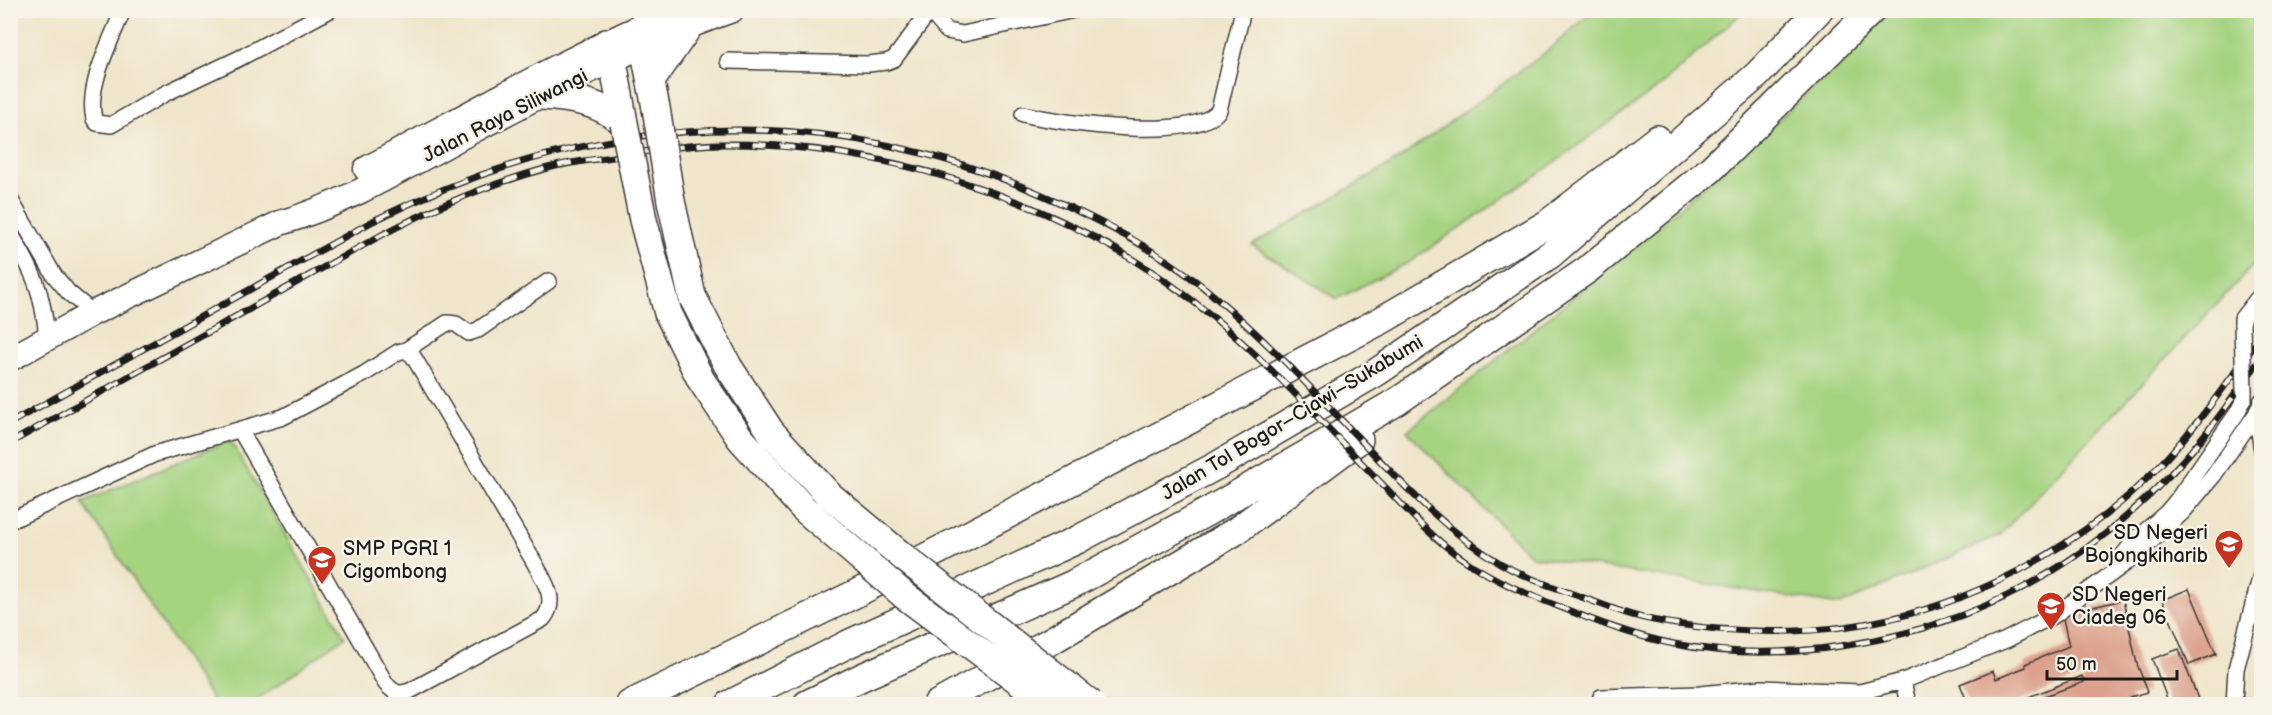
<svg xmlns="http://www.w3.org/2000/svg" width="2272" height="715" viewBox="0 0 2272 715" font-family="'Balsamiq Sans',sans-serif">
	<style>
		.green { fill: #a5d380; stroke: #60784e; stroke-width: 1.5 }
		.building { fill: #dca08b }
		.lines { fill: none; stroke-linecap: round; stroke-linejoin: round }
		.minor-casing { stroke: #3c3a36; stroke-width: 18 }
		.trunk-casing { stroke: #3c3a36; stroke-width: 27 }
		.motorway-casing { stroke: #3c3a36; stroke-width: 30 }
		.minor { stroke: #fff; stroke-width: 15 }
		.trunk { stroke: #fff; stroke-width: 24 }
		.motorway { stroke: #fff; stroke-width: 27 }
		.rail-casing { stroke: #1c1c1c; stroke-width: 7 }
		.rail { stroke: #f7f3e8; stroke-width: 4.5; stroke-dasharray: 14; stroke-linecap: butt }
		.minor-bridge-casing { stroke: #3c3a36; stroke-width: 18; stroke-linecap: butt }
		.motorway-bridge-casing { stroke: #3c3a36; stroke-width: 30; stroke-linecap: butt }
		.minor-bridge { stroke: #fff; stroke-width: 15 }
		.motorway-bridge { stroke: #fff; stroke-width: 27 }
		.labels { text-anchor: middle; stroke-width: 5; stroke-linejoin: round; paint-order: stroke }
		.street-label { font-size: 20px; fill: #1c1c1c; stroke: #f7f3e8 }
		.poi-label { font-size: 20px; fill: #1c1c1c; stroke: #f7f3e8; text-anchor: start }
	</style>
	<rect width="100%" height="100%" fill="#f7f3e8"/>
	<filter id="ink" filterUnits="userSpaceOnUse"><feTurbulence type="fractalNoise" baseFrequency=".0167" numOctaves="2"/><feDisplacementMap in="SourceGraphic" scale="12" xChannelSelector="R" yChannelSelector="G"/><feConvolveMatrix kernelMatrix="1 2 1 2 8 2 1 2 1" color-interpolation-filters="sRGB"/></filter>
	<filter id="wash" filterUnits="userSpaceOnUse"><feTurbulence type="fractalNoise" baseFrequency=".008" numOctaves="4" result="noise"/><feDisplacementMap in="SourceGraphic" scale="24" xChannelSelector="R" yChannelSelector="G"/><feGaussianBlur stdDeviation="1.35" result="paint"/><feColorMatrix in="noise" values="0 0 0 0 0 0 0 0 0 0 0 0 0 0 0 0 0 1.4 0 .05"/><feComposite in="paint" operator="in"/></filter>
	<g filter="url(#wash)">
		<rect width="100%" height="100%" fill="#efe5ca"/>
		<path class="green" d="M 1595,10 L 1744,11 L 1660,86 L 1540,173 L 1411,261 L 1337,299 L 1252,245 L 1396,161 L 1541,56 Z
			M 1890,11 L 2261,11 L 2261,257 L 2000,535 L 1840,605 L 1531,556 L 1407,431 C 1574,298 1741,164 1890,11 Z
			M 230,440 L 345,637 L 251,704 L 215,704 L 82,502 Z"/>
		<g id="blocks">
			<path class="building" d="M 2189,589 L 2216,654 L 2189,665 L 2162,600 Z
				M 2123,600 L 2137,664 L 2148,692 L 2130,697 L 2133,704 L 2045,704 L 2042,697 L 2084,682 L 2082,676 L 2011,704 L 1968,704 L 1960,684 L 1993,671 L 1996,679 L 2026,667 L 2025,664 L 2069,646 L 2062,614 Z
				M 2179,649 L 2200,704 L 2169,704 L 2152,659 Z"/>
		</g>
	</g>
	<g filter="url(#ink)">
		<use href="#blocks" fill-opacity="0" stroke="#3c3a36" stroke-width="1.5"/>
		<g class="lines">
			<g class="minor-casing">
				<path id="minor" d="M 123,10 C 111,41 86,86 94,119 L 97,123 L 111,125 L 166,93 L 240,58 L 330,10
					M 929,10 L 947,31 L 963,34 L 1074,10
					M 728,61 L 868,64 L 886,62 L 894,59 L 929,12
					M 1023,114 C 1061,123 1195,143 1219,110 L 1243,10
					M 10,199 L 54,275 L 69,293 L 93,313
					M 10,233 C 34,272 43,292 47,338
					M 2242,325 L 2242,318 L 2262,293
					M 406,350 L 447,323 L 456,324 L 469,333 L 478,330 L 549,281
					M 2262,400 L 2256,414 L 2262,450
					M 10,521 L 155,454 L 283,417 L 364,374 L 398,352 L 406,350 L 413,356 L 534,562 C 544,581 559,600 543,619 L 410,691 C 399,695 394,693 386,684 L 240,430
					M 2119,560 L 2135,540 L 2166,513 L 2177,500 L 2237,413 L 2244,399 L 2244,391
					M 1903,681 L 1908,704
					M 1601,697 L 1700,694 L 1761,688 L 1860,692 L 1903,681 L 2006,640 L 2056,614 L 2133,558 L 2183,512 L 2214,475 L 2256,414
					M 2234,704 L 2236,669 L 2262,571"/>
			</g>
			<g class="trunk-casing">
				<path id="trunk" d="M 366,169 C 470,114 571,55 680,10
					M 10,359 L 93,313 L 280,223 C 345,204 406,167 465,135 C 551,89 639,43 732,10"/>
			</g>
			<g class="motorway-casing">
				<path id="motorway" d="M 640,27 L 656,108
					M 606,43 L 613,61 L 624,123
					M 651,81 L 689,26
					M 542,96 C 573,98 600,102 624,123
					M 630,704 L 853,595 L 1382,320 L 1547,224 L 1657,139
					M 730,704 L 848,644 L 1077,540 L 1218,465 L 1377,372 L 1551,254 L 1757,75 L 1819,10
					M 807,704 L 862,677 L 1073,584 L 1207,512 L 1398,401 L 1587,270 L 1711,169 L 1872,10
					M 937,704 L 1049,642 L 1236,531 L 1359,440"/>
			</g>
			<use href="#minor" class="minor"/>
			<use href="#trunk" class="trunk"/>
			<use href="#motorway" class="motorway"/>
			<g class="rail-casing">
				<path id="rail" d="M 10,423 L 373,221 C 595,110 828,97 1056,201 C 1111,226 1168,256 1214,296 C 1270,343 1319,397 1369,449 C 1409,491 1450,534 1500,563 C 1523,577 1546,584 1570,593 C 1591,600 1611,609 1632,615 C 1660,623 1689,626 1718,629 C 1863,642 1989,604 2105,515 C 2170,465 2214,401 2262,335
					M 10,443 L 378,237 C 432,208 489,184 548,168 C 569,162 591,160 613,157 C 648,151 684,145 720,144 C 893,143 1080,206 1213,317 C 1273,367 1329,430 1383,485 C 1408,511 1433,539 1463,559 C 1493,580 1526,594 1560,607 C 1597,622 1634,636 1674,644 C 1802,669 1960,634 2068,561 C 2122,525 2171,478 2211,427 C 2228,405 2245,380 2262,357"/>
			</g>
			<use href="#rail" class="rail"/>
			<g class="minor-bridge-casing">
				<path id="minor-bridge" d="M 2242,325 L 2244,391"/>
			</g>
			<g class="motorway-bridge-casing">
				<path id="motorway-bridge" d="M 656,108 L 671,201 L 692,296 L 728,366 L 771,432 L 828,494 L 902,556 L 1091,704
					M 624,123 L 643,220 L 668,313 L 701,380 L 740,438 L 803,508 L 905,596 L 1050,704"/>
			</g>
			<use href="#minor-bridge" class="minor-bridge"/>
			<use href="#motorway-bridge" class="motorway-bridge"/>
		</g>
	</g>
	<defs>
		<g id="school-pin" transform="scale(1.5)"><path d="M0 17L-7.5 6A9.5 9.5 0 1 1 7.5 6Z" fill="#c8321e" stroke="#f7f3e8"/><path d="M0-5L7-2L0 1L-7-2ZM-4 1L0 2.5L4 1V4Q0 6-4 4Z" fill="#fff"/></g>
	</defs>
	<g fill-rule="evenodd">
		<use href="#school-pin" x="2229" y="544"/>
		<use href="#school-pin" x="322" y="560"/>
		<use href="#school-pin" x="2051" y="606"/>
	</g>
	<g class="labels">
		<g class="street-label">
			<text transform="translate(505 115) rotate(-27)" y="7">Jalan Raya Siliwangi</text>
			<text transform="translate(1292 417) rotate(-31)" y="7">Jalan Tol Bogor–Ciawi–Sukabumi</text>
		</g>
		<g class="poi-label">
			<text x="2208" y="539" text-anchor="end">SD Negeri<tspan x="2208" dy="23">Bojongkiharib</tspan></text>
			<text x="343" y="555">SMP PGRI 1<tspan x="343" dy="23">Cigombong</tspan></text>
			<text x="2072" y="601">SD Negeri<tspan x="2072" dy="23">Ciadeg 06</tspan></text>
		</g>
	</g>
	<rect width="2272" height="715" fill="none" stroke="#f7f3e8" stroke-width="36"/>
	<path d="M2047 670v9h130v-9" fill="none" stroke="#1c1c1c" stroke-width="3"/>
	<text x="2056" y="670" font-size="18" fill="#1c1c1c" stroke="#f7f3e8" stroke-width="4.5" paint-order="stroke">50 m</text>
</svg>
